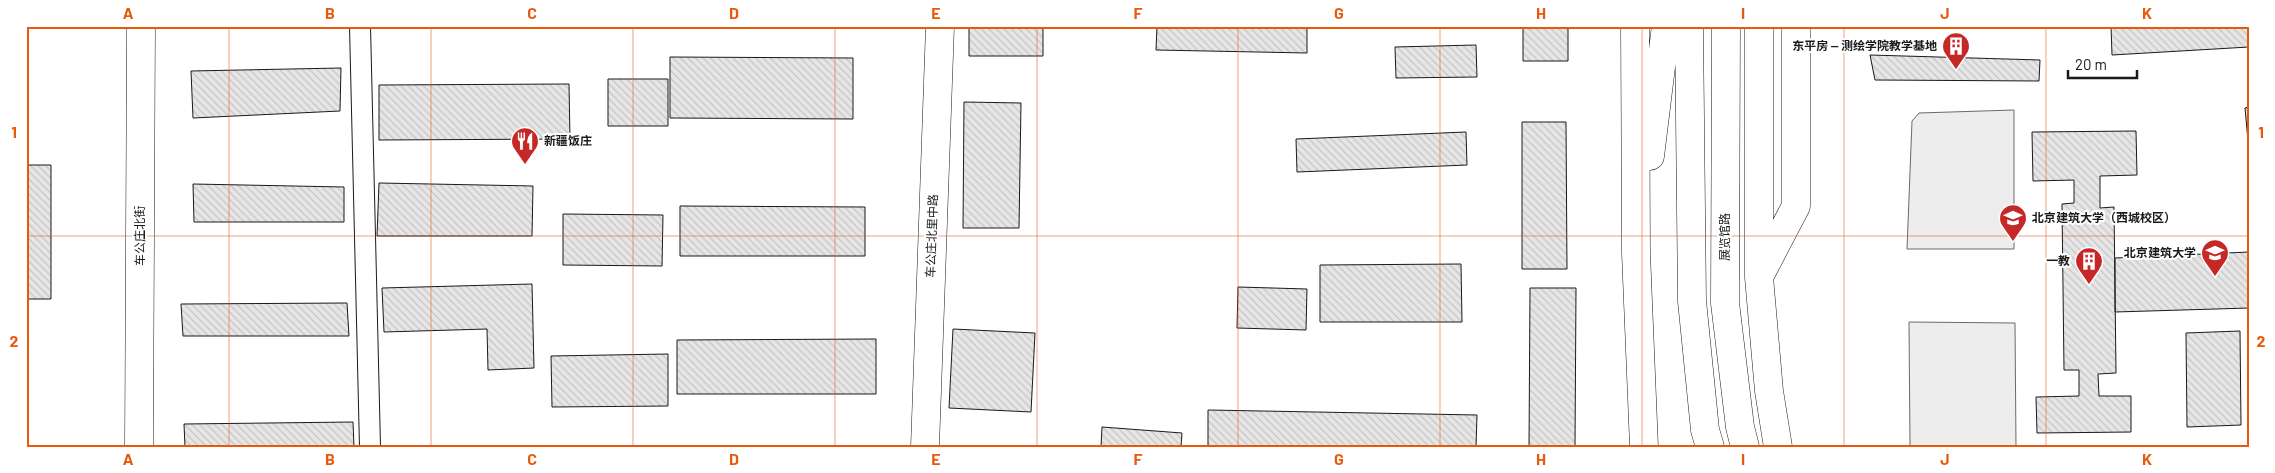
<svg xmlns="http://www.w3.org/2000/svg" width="2275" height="473" viewBox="0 0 2275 473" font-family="Barlow,'Noto Sans SC',sans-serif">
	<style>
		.built { fill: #ededed; stroke: #6a6a6a }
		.building { fill: url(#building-back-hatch); stroke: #1a1a1a }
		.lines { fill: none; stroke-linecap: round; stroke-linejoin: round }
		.street-casing { stroke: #1a1a1a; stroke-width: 22 }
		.secondary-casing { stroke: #1a1a1a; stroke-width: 29 }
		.street { stroke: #fff; stroke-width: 20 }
		.secondary { stroke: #fff; stroke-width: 28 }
		.grid { fill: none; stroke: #e8590c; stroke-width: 1; stroke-opacity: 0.55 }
		.labels { text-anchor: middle; stroke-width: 4; stroke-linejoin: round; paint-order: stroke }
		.poi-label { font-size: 12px; font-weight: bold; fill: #1a1a1a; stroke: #fff; text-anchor: end }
		.street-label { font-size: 12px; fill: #1a1a1a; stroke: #fff }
		.neatline { fill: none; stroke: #e8590c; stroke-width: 2 }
		.grid-label { font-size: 16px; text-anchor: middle; font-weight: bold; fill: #e8590c }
	</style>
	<defs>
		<pattern id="building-back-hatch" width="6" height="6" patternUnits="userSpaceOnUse" patternTransform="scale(1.25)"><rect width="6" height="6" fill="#e6e6e6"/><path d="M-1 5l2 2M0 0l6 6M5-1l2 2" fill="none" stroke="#c5c5c5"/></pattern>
	</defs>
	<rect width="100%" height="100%" fill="#fff"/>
	<path class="built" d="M 2014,110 L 2014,249 L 1907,249 L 1912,121 L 1919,113 Z
		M 1909,322 L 2015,323 L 2016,447 L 1910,447 Z"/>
	<path class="building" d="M 969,26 L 1043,26 L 1043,56 L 969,56 Z
		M 1157,26 L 1307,26 L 1307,53 L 1156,50 Z
		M 1523,26 L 1568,26 L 1568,61 L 1523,61 Z
		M 2111,26 L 2249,26 L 2249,47 L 2112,55 Z
		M 1476,45 L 1477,77 L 1396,78 L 1395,47 Z
		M 1870,55 L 2040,60 L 2039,81 L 1875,80 Z
		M 670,57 L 853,58 L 853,119 L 670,118 Z
		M 341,68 L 340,111 L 193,118 L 191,71 Z
		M 608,79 L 668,79 L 668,126 L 608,126 Z
		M 569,84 L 570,139 L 379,140 L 379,85 Z
		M 964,102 L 1021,103 L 1019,228 L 963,228 Z
		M 2249,107 L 2249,152 L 2245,108 Z
		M 1522,122 L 1566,122 L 1567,269 L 1522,269 Z
		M 2136,131 L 2137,175 L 2100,176 L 2100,208 L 2114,207 L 2116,373 L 2098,374 L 2099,396 L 2131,396 L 2131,432 L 2037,433 L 2036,397 L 2079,396 L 2079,370 L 2064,370 L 2062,204 L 2074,203 L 2074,180 L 2033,181 L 2032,132 Z
		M 1466,132 L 1467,165 L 1297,172 L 1296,139 Z
		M 26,165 L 51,165 L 51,299 L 26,299 Z
		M 379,183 L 533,186 L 532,236 L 377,236 Z
		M 193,184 L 344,187 L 344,222 L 194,222 Z
		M 680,206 L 865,207 L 865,256 L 680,256 Z
		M 563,214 L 663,215 L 662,266 L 563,265 Z
		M 2249,252 L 2249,308 L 2115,312 L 2115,258 Z
		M 1461,264 L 1462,322 L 1320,322 L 1320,265 Z
		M 532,284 L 534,368 L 488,370 L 487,329 L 384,332 L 382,288 Z
		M 1238,287 L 1307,289 L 1306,330 L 1237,328 Z
		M 1530,288 L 1576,288 L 1575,447 L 1529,447 Z
		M 347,303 L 349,336 L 183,336 L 181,304 Z
		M 953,329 L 1035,333 L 1031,412 L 949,408 Z
		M 2240,331 L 2241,425 L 2187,427 L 2186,333 Z
		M 876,339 L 876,394 L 677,394 L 677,340 Z
		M 668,354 L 668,406 L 552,407 L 551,356 Z
		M 1208,410 L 1477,415 L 1476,447 L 1208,447 Z
		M 353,422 L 354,447 L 185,447 L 184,424 Z
		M 1102,427 L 1182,433 L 1181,447 L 1101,447 Z"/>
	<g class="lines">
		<g class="street-casing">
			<path id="street" d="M 360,26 L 370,447"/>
		</g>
		<g class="secondary-casing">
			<path id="secondary" d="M 1635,26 L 1636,253 L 1644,447
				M 1689,26 L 1692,301 L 1705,430 L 1710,447
				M 1726,26 L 1725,303 L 1740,427 L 1745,447
				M 1759,26 L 1759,277 L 1769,391 L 1778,447
				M 1650,156 L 1666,26
				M 1761,273 L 1796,206 L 1796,26
				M 139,447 L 141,26
				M 925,447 L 940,26"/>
		</g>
		<use href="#street" class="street"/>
		<use href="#secondary" class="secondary"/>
	</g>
	<path class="grid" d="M 229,26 L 229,447M 431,26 L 431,447M 633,26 L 633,447M 835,26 L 835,447M 1037,26 L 1037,447M 1238,26 L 1238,447M 1440,26 L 1440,447M 1642,26 L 1642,447M 1844,26 L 1844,447M 2046,26 L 2046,447M 26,236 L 2249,236"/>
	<defs>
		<g id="building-pin" transform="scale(1.4375)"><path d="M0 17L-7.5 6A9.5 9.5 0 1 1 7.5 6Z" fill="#c62828" stroke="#fff"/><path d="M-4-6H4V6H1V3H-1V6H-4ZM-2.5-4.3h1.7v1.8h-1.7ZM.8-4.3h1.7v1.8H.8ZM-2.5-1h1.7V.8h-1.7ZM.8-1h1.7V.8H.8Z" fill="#fff"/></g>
		<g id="restaurant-pin" transform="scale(1.4375)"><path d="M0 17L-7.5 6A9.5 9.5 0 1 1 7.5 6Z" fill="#c62828" stroke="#fff"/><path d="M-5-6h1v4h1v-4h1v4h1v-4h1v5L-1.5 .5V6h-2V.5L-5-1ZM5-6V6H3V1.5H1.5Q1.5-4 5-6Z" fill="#fff"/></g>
		<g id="university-pin" transform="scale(1.4375)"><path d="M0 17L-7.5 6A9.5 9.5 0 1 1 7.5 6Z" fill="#c62828" stroke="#fff"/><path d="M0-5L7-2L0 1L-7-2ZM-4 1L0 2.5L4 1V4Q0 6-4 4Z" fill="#fff"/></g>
		<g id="school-pin" transform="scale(1.4375)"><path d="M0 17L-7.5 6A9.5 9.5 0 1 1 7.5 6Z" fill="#c62828" stroke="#fff"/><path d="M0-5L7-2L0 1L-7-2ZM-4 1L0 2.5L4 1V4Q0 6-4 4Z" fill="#fff"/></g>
	</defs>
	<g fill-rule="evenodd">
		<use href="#building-pin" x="1956" y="46"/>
		<use href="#restaurant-pin" x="525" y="141"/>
		<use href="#university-pin" x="2013" y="218"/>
		<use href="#school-pin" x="2215" y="253"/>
		<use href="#building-pin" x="2089" y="261"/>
	</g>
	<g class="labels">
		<g class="poi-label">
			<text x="1937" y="50">东平房 -- 测绘学院教学基地</text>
			<text x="544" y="145" text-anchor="start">新疆饭庄</text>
			<text x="2032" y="222" text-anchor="start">北京建筑大学（西城校区）</text>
			<text x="2196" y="257">北京建筑大学</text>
			<text x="2070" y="265">一教</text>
		</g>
		<g class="street-label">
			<text transform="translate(140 236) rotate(-90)" y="4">车公庄北街</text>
			<text transform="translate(932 236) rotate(-88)" y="4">车公庄北里中路</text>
			<text transform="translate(1725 237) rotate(-90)" y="4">展览馆路</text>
		</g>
	</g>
	<rect width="2275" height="473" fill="none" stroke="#ffffff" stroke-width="55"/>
	<path d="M2068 70v8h69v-8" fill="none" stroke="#1a1a1a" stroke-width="2.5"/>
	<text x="2075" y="70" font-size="15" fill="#1a1a1a" stroke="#ffffff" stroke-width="4" paint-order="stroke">20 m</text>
	<rect x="28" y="28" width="2220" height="418" class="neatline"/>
	<g class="grid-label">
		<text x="128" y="19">A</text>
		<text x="330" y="19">B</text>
		<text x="532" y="19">C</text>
		<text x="734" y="19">D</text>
		<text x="936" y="19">E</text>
		<text x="1138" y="19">F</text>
		<text x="1339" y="19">G</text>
		<text x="1541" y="19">H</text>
		<text x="1743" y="19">I</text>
		<text x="1945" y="19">J</text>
		<text x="2147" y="19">K</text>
		<text x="14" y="138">1</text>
		<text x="2261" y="138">1</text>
		<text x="14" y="347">2</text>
		<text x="2261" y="347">2</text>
		<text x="128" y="465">A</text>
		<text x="330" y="465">B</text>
		<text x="532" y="465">C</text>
		<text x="734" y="465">D</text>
		<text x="936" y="465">E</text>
		<text x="1138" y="465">F</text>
		<text x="1339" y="465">G</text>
		<text x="1541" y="465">H</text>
		<text x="1743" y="465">I</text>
		<text x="1945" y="465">J</text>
		<text x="2147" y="465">K</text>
	</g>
</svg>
